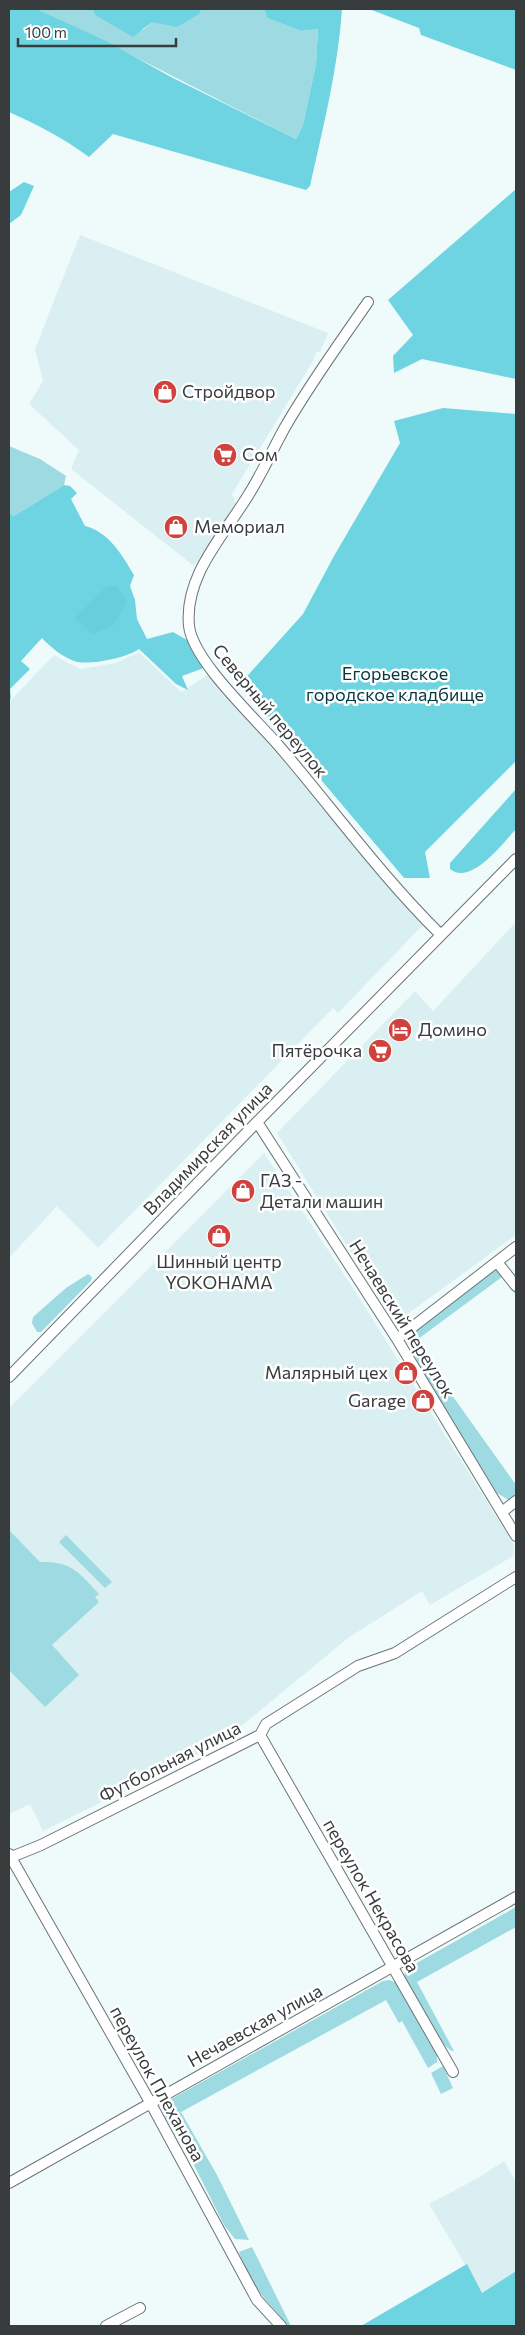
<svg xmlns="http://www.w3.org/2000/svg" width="525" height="2335" viewBox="0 0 525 2335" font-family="Commissioner,sans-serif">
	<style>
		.built { fill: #daeff1 }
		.green { fill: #9ddae2 }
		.forest { fill: #6fd4e1 }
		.water { fill: #69cedb }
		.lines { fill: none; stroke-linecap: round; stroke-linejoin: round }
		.minor-casing { stroke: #6b7576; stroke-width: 12 }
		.minor { stroke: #fff; stroke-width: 10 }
		.labels { text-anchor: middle; stroke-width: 5; stroke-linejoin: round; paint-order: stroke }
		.poi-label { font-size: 18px; fill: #383c3d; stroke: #fff; text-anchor: start }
		.park-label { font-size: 18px; fill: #06383e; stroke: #fff }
		.street-label { font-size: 18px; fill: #383c3d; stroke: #fff }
	</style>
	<rect width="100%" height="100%" fill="#effafb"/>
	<path class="built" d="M 80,235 L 328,333 L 320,352 L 317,351 L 313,361 L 232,494 L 236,504 L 194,566 L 71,469 L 79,450 L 29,404 L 43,381 L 35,349 Z
		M 139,652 L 181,692 L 209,674 L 423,925 L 338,1013 L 333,1008 L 98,1248 L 57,1206 L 9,1258 L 9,702 L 54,655 L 80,669 L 116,663 Z
		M 516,922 L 516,1235 L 395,1323 L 277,1133 L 415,991 L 433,1011 Z
		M 264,1153 L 353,1288 L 514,1545 L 513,1556 L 430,1605 L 422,1591 L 348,1638 L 240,1727 L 195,1756 L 43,1831 L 30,1804 L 9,1814 L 9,1408 Z
		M 504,2161 L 516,2182 L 516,2271 L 482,2293 L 429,2204 L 478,2178 Z"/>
	<path class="green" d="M 37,9 L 92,9 L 95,15 L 143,30 L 152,22 L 199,14 L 202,9 L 264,9 L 267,18 L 301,31 L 318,29 L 316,64 L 303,125 L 296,139 C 210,96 125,50 37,9 Z
		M 9,446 L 40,459 L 66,476 L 64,485 L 14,516 L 9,514 Z
		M 497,1269 L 516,1289 L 516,1295 L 502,1277 L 414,1342 L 516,1485 L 516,1498 L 510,1501 L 497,1493 L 434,1391 L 406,1340 L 406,1336 L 462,1292 Z
		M 88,1274 L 92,1277 L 91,1281 L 41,1332 L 37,1332 L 32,1323 L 33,1317 L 66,1288 Z
		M 9,1530 L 40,1562 C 71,1561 79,1572 99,1594 L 95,1597 L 99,1602 L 52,1645 L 79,1675 L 45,1707 L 9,1670 Z
		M 66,1535 L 112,1582 L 105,1588 L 59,1542 Z
		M 516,1907 L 516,1927 L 417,1982 L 454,2051 L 452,2051 C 431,2038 414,1998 404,1975 L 406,1969 Z
		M 389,1980 L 397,1983 L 437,2054 L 437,2062 L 428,2068 L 402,2021 L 399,2023 L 386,2000 L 181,2112 L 217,2175 L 249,2240 L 235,2239 L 224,2225 L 193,2163 L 164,2115 L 163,2111 L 166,2102 L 383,1981 Z
		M 443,2066 L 453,2088 L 441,2094 L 431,2073 Z
		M 252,2247 L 291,2326 L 286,2326 C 279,2313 273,2309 264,2298 C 253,2285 245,2268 239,2252 Z"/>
	<path class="forest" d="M 9,9 L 37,9 L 108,42 L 171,77 L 296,139 L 303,125 L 316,64 L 318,29 L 301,31 L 267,18 L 264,9 L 342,9 C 338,69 323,127 310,186 L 306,190 L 113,134 L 89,157 C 65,139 36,124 9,112 Z
		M 92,9 L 202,9 L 199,14 L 177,27 L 152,22 L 133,37 L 95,15 Z
		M 369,9 L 516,9 L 516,70 L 421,35 L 419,28 Z
		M 24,182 L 34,186 L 21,215 L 9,224 L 9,192 Z
		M 516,189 L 516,379 L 422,359 L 394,373 L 393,356 L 413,335 L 388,300 Z
		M 443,408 L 516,414 L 516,761 L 425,852 L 430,878 L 404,878 L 240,684 L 303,614 L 334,556 L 400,443 L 394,421 Z
		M 64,485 L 70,486 L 77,493 L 71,499 L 85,526 C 109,532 122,555 134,575 L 130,586 L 135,600 L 137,619 L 147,639 L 173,632 L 187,640 L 204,668 L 182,676 L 188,690 L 176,684 L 139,649 C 127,658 87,666 74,661 C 62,656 51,648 42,638 L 21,661 L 30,669 L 10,689 L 11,698 L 9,700 L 9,514 L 14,516 Z
		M 516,789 L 516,829 C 503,843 471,886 450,869 L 450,863 Z
		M 467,2264 L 482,2293 L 516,2271 L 516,2326 L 361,2326 Z"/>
	<path class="water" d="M 107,586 L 117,586 L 127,601 L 113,626 L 93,634 L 75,618 Z"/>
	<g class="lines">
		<g class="minor-casing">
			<path id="minor" d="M 368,302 C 339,344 309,385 284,429 C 272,451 262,473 249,494 C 225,534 184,575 189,626 C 193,661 255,718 279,746 C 333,809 382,877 441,935
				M 257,1122 L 397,1339 L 516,1536
				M 497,1262 L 516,1286
				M 397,1339 L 516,1247
				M 9,1377 L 257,1122 L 516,859
				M 502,1512 L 516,1501
				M 260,1735 L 453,2072
				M 9,1854 L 150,2102 L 257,2300 L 281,2326
				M 9,1858 L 41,1845 L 260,1735 L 266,1724 L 358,1666 L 395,1653 L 516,1577
				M 9,2183 L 516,1897
				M 106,2326 L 140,2308"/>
		</g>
		<use href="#minor" class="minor"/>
	</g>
	<defs>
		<g id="shop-disc" transform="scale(1.25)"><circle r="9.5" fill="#d0423d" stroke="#fff"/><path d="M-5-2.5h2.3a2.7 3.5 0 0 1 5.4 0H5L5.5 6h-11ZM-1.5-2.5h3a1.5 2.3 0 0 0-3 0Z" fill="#fff"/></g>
		<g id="supermarket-disc" transform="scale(1.25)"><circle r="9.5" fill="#d0423d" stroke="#fff"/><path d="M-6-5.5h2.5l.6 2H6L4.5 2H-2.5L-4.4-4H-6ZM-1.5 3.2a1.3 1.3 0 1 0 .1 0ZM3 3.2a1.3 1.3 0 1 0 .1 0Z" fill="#fff"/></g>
		<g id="hotel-disc" transform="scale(1.25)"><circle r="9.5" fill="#d0423d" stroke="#fff"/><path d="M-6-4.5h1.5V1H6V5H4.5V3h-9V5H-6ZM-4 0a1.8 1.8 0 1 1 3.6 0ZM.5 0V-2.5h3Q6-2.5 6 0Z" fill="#fff"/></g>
	</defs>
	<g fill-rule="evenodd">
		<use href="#shop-disc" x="165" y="392"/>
		<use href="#supermarket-disc" x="225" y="455"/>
		<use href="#shop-disc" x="176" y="527"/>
		<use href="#hotel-disc" x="400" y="1030"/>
		<use href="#supermarket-disc" x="380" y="1051"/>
		<use href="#shop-disc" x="243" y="1191"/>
		<use href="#shop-disc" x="219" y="1236"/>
		<use href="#shop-disc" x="406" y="1373"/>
		<use href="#shop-disc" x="423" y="1401"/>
	</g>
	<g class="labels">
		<g class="poi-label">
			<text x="182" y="398">Стройдвор</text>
			<text x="242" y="461">Сом</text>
			<text x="194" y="533">Мемориал</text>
			<text x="418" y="1036">Домино</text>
			<text x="362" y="1057" text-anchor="end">Пятёрочка</text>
			<text x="260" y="1187">ГАЗ -<tspan x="260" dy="21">Детали машин</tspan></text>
			<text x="219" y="1268" text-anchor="middle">Шинный центр<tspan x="219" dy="21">YOKOHAMA</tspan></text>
			<text x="388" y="1379" text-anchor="end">Малярный цех</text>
			<text x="406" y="1407" text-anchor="end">Garage</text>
		</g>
		<g class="park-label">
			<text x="395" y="680">Егорьевское<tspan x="395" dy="21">городское кладбище</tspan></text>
		</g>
		<g class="street-label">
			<text transform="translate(270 711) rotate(50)" y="6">Северный переулок</text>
			<text transform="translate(208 1149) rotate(-46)" y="6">Владимирская улица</text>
			<text transform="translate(402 1319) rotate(58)" y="6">Нечаевский переулок</text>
			<text transform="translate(170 1762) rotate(-27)" y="6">Футбольная улица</text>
			<text transform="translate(371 1896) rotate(60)" y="6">переулок Некрасова</text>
			<text transform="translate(255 2026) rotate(-29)" y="6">Нечаевская улица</text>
			<text transform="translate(157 2084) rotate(61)" y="6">переулок Плеханова</text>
		</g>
	</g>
	<rect width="525" height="2335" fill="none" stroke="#383c3d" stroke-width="20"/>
	<path d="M18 38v8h158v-8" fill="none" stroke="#383c3d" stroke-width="2.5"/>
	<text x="25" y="38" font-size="15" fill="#383c3d" stroke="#ffffff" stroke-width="4" paint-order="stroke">100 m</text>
</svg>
